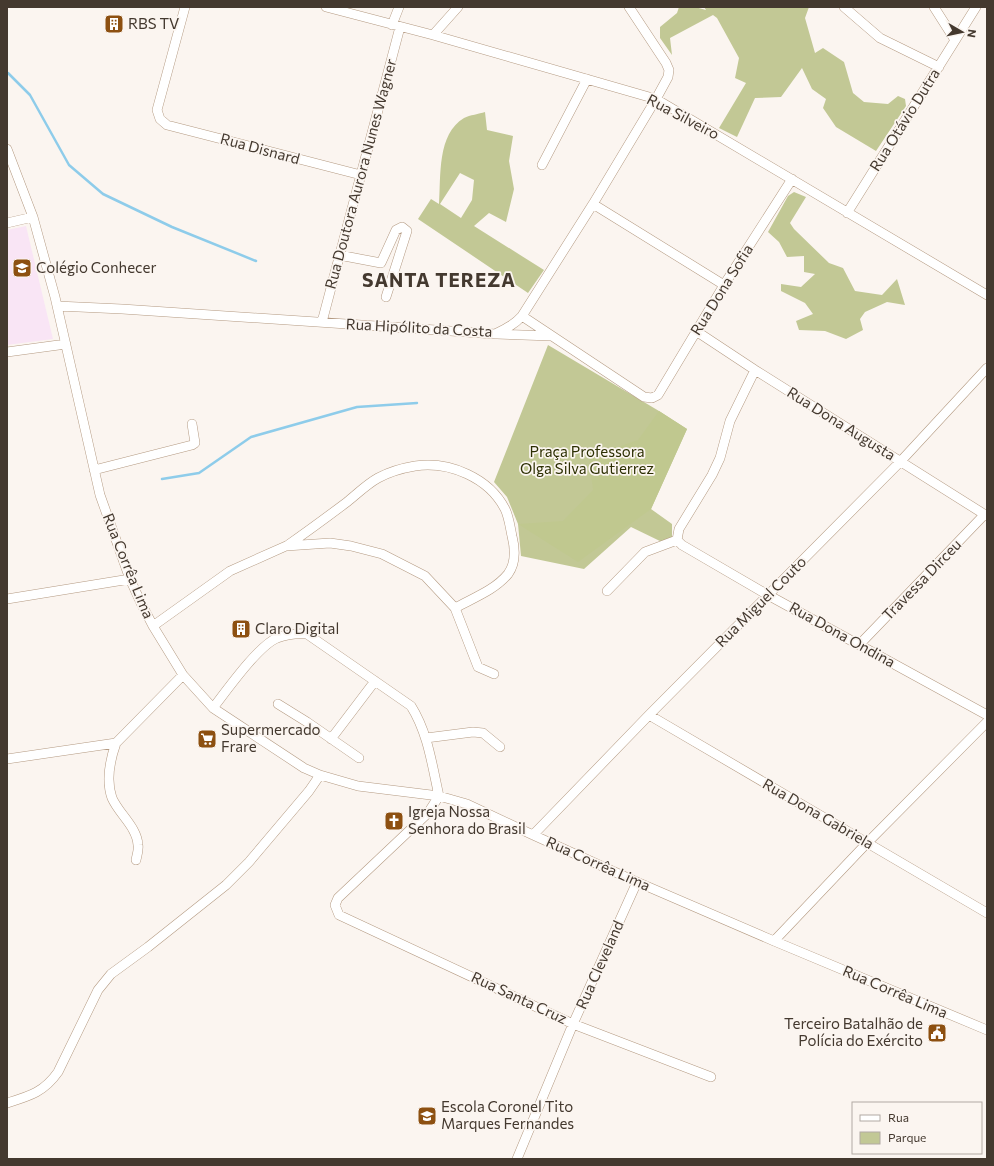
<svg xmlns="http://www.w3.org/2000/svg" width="994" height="1166" viewBox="0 0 994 1166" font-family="Commissioner,sans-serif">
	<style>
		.education { fill: #f9e5f5 }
		.green { fill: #c2c895; fill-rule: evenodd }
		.forest { fill: #c0c88f }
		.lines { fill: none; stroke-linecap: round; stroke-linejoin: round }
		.stream { stroke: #8eccea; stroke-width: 2.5 }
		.minor-casing { stroke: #b49a82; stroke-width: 10 }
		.minor { stroke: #fff; stroke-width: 9 }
		.labels { text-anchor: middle; stroke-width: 3.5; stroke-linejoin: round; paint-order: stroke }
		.poi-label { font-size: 15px; fill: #44392f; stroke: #fbf5f0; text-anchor: start }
		.street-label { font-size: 15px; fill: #44392f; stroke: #fbf5f0 }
		.park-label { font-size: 15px; fill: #2c2f02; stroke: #fbf5f0 }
		.district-label { font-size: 19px; font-weight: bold; letter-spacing: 1px; fill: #44392f; stroke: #fbf5f0 }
	</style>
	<rect width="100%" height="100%" fill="#fbf5f0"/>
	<path class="education" d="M 26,226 L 53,339 L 7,345 L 7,230 Z"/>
	<path class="green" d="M 679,7 L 695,7 L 706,10 L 704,7 L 809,7 L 805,18 L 815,53 L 823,48 L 844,62 L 853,93 L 864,102 L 888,104 L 898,96 L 905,99 L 906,106 L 876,151 L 836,127 L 823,108 L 826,99 L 812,89 L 802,68 L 781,97 L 755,98 L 737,137 L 719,128 L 746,83 L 735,78 L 739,58 L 717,18 L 713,15 L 670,38 L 672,55 L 660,38 L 660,27 L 677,13 Z
		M 485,112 L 487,130 L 513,136 L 509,161 L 514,189 L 506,222 L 489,213 L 474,226 L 544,270 L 528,293 L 418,219 L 431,199 L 439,204 C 441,176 437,134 464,118 C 470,115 479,114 485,112 ZM 460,173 L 474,180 L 472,200 L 461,218 L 440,204 Z
		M 794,192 L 806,197 L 790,223 L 794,229 L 829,263 L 843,268 L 855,291 L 882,295 L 897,279 L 905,305 L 887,302 L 865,312 L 860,319 L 863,330 L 846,339 L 825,331 L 799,330 L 796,321 L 813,314 L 805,303 L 781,291 L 781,284 L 801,287 L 815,274 L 804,272 L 804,256 L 787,257 L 779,242 L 768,232 L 788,196 Z
		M 548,345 L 659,411 L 687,429 L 651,509 L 672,524 L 672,540 L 664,543 L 631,527 L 584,569 L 521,556 L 518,524 L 507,497 L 494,482 Z"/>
	<path class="forest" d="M 659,411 L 687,429 L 651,509 L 578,562 L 518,524 L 563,521 L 593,490 L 589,457 L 638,440 Z"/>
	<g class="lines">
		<path class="stream" d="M 8,73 L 30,95 L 69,165 L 103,194 L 172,227 L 256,261
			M 162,479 L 199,473 L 251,437 L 357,407 L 417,403"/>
		<g class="minor-casing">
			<path id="minor" d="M 185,7 L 157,110 L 160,119 L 167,125 L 361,175
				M 326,7 L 433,35 L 656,99 L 987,295
				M 844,7 L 880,38 L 939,67
				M 934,7 L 955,40
				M 392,25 L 399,7
				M 433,35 L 458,7
				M 7,149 L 33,217 L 55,297 L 100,495 L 130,579 L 141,603 L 153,626 L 183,675 L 213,708 L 304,768 L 320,775 L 358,786 L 439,796 L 467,804 L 533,835 L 637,882 L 774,941 L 987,1030
				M 542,165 L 587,79
				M 593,204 L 724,285
				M 847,213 L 976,7
				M 7,223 L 33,217
				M 339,255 L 381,263 L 396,230 L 402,227 L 407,231 L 386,297
				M 57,306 L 122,309 L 495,334 C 505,329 514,325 522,316 L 593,204 L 656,99 L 668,77 L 669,70 L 666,63 L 629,7
				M 522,316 L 644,397 L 652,398 L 658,395 L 724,285 L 792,179
				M 322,322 L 400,27
				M 696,331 L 755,370 L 987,516
				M 497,334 L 552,336
				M 7,352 L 66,344
				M 94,470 L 192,445 L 195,443 L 192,424
				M 677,540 L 682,545 L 768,595 L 987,715
				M 677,540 L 679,529 L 712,475 L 720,458 L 730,421 L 755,370
				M 288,545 C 308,531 327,517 347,502 C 357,494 367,484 378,478 C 389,472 403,468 415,466 C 450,461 489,478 505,509 C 509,517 510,527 512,536 C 515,548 516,563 508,574 C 495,590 473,598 455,608
				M 607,591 L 645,552 L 677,540
				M 7,599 L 130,579
				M 153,626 L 230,571 L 286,546 L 330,543 L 351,546 L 382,554 L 425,576 L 455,608 L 478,667 L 494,674
				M 859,645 L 985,514
				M 278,704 L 307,722 L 359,758
				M 213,708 C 227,690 258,646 277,638 C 288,634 296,633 307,634 L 411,706 C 428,733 432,765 439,796 L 428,813 L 338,898 L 335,905 L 339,915 L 573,1024 L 711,1077
				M 649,715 L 987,913
				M 426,738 L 473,732 L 483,733 L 500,747
				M 331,739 L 375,681
				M 116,743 C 110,760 106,781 112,798 C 119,814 137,827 138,845 C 139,849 137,855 136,860
				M 7,759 L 116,743 L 183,675
				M 533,835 L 649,715 L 900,462 L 987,368
				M 774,941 L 867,843 L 987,722
				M 7,1103 C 30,1096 44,1092 58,1072 L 98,990 L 111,974 L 148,947 L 226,885 L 249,862 L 309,791 L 320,775
				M 517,1159 L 573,1024 L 637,882"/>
		</g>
		<use href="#minor" class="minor"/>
	</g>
	<defs>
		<g id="building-square" transform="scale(1)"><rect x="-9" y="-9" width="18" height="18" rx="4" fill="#8d5011" stroke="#fbf5f0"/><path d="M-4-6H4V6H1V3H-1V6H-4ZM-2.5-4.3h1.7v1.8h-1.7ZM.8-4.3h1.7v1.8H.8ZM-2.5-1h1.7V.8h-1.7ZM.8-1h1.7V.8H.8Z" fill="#fff"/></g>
		<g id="school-square" transform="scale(1)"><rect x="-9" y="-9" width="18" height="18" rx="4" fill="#8d5011" stroke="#fbf5f0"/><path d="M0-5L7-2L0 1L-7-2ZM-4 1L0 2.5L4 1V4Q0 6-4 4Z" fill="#fff"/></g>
		<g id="supermarket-square" transform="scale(1)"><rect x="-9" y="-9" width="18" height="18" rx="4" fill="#8d5011" stroke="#fbf5f0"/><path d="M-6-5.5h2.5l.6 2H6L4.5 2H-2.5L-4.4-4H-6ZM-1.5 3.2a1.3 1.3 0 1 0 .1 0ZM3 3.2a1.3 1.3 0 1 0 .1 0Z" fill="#fff"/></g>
		<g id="church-square" transform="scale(1)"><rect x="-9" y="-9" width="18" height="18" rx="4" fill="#8d5011" stroke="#fbf5f0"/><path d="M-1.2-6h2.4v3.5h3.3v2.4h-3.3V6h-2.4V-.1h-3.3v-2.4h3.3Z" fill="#fff"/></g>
		<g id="civic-square" transform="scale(1)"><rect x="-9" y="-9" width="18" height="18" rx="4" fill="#8d5011" stroke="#fbf5f0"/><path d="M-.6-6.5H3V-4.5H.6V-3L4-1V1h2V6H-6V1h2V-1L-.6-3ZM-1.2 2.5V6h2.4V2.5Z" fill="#fff"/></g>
	</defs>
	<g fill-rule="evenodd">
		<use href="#building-square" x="114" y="24"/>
		<use href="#school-square" x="22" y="268"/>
		<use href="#building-square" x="241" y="629"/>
		<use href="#supermarket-square" x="207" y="739"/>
		<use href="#church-square" x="394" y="821"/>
		<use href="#civic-square" x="937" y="1033"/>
		<use href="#school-square" x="427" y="1116"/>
	</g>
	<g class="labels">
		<g class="poi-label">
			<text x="128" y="29">RBS TV</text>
			<text x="36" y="273">Colégio Conhecer</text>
			<text x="255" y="634">Claro Digital</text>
			<text x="221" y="735">Supermercado<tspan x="221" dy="17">Frare</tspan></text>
			<text x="408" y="817">Igreja Nossa<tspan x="408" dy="17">Senhora do Brasil</tspan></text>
			<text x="923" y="1029" text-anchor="end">Terceiro Batalhão de<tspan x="923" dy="17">Polícia do Exército</tspan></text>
			<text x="441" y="1112">Escola Coronel Tito<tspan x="441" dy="17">Marques Fernandes</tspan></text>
		</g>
		<g class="street-label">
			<text transform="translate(683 117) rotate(28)" y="5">Rua Silveiro</text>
			<text transform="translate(905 120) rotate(-58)" y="5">Rua Otávio Dutra</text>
			<text transform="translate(260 149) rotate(15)" y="5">Rua Disnard</text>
			<text transform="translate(361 174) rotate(-75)" y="5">Rua Doutora Aurora Nunes Wagner</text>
			<text transform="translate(722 290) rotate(-58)" y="5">Rua Dona Sofia</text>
			<text transform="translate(419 328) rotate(3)" y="5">Rua Hipólito da Costa</text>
			<text transform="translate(841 424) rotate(32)" y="5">Rua Dona Augusta</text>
			<text transform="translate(128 566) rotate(68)" y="5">Rua Corrêa Lima</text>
			<text transform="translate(922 580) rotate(-46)" y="5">Travessa Dirceu</text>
			<text transform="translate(761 602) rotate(-45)" y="5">Rua Miguel Couto</text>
			<text transform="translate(842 635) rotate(29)" y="5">Rua Dona Ondina</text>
			<text transform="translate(818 814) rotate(30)" y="5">Rua Dona Gabriela</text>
			<text transform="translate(598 864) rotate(24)" y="5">Rua Corrêa Lima</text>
			<text transform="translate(600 965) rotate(-66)" y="5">Rua Cleveland</text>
			<text transform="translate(895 992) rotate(23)" y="5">Rua Corrêa Lima</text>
			<text transform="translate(519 998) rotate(25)" y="5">Rua Santa Cruz</text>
		</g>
		<g class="park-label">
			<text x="587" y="457">Praça Professora<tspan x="587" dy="17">Olga Silva Gutierrez</tspan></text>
		</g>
		<g class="district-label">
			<text x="439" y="287">SANTA TEREZA</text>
		</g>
	</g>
	<rect width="994" height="1166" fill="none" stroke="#44392f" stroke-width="16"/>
	<rect x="852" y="1102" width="130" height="52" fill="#fbf5f0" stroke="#b2aaa3"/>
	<rect x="860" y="1115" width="20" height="6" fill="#ffffff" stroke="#b2aaa3"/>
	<text x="888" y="1122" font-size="12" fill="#44392f">Rua</text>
	<rect x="860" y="1132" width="20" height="12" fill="#c2c895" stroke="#b2aaa3"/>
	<text x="888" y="1142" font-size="12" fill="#44392f">Parque</text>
	<g transform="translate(962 32) rotate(99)" stroke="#fbf5f0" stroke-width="3" paint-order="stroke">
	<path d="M0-3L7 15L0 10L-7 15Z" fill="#44392f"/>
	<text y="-6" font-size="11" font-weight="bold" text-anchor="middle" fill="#44392f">N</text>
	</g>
</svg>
